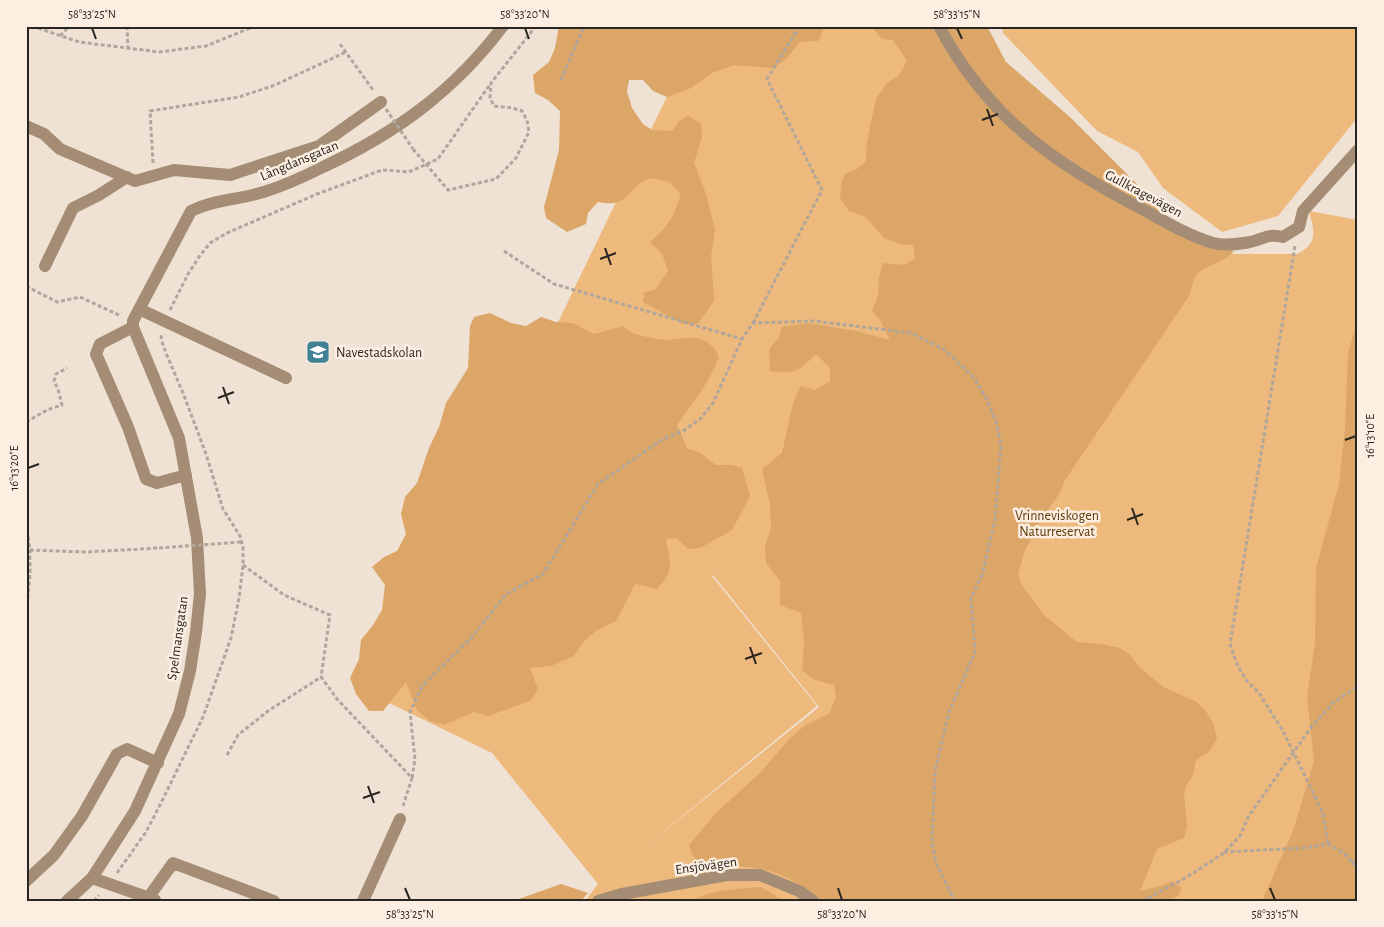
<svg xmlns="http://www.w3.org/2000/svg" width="1384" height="927" viewBox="0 0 1384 927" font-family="'Alegreya Sans',sans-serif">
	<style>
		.green { fill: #eeb97c; fill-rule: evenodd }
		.forest { fill: #dca668 }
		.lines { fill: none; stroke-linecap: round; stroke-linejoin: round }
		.path { stroke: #b0a69c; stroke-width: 3; stroke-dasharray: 4 2.5; stroke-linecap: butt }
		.minor { stroke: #a48d74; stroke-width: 12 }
		.path-bridge { stroke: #b0a69c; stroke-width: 3; stroke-dasharray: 4 2.5; stroke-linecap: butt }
		.ticks { fill: none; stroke: #292520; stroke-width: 2 }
		.labels { text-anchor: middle; stroke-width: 5; stroke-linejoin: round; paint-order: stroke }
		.street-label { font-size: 14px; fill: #292520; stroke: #fcefe2 }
		.poi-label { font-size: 14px; fill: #292520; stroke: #fcefe2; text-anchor: start }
		.park-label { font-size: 14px; fill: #5c3905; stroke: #fcefe2 }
		.neatline { fill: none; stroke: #292520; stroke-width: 2 }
		.ticks-label { font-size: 12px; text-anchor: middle; fill: #292520 }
	</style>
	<rect width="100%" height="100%" fill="#efe2d5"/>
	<path class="green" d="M 701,26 L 918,26 L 1194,254 L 1297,254 C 1319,243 1314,231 1309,211 L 1358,220 L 1358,901 L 585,901 L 598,884 L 492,753 L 377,697 ZM 713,575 L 819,707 L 641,850 L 817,706 L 712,576 Z
		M 1002,26 L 1358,26 L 1358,117 L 1278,216 L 1222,232 L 1163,188 L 1138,152 L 1097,131 L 1003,33 Z"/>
	<path class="forest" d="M 559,26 L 825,26 L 818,41 L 800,42 L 786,59 L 773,68 L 734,65 L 712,73 L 691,88 L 667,97 L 653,91 L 643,80 L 629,80 L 627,91 L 632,108 L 643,124 L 652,130 L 672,131 L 679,121 L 688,116 L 701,123 L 702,137 L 694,163 L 706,194 L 715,230 L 711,256 L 714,301 L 698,324 L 683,324 L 643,302 L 644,293 L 656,289 L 668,271 L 662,254 L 650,242 C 668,227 674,216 681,194 L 669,182 L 651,178 C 646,180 640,182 637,186 C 622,201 621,206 598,202 L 588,213 L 586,224 L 567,232 L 546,218 L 544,207 L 559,150 L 560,111 L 548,100 L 535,93 L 533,75 L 549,62 L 555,48 Z
		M 871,26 L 987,26 L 1006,62 L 1071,118 L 1137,184 L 1171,226 L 1222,248 L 1234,251 C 1223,264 1202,265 1195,277 C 1192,283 1191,290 1189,296 L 1065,480 L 1060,493 L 1045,514 L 1025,550 L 1018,574 L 1021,584 L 1045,616 L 1077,642 L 1101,644 L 1120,648 L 1130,655 L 1138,666 L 1163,687 L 1197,702 L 1207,713 L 1213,723 L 1217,739 L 1209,752 L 1196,760 L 1193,775 L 1187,784 L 1184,795 L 1187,826 L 1184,838 L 1157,849 L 1140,891 L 1160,886 L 1173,881 L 1182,888 L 1179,895 L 1170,901 L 822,901 C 809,890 792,879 776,873 C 754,865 721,866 699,865 L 691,852 L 689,845 L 716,813 L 761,772 L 791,737 L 807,724 L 829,714 L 836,697 L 834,685 L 815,680 L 802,670 L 804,642 L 801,613 L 780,605 L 780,581 L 766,563 L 765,546 L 771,529 L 770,505 L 762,469 L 782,453 L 793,403 L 801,386 L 815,390 L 830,382 L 830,368 L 816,354 C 798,372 796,374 770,371 L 769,349 L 779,337 L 782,327 L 808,323 L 857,331 L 890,340 L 880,320 L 872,311 L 878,296 L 879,278 L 883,263 L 905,265 L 915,258 L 913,245 L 900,244 L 884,238 L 866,217 L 849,211 L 840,199 L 842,181 L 845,174 L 857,169 L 866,161 L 867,141 L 876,99 L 887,83 L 899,75 L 907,61 L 893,40 L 882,39 Z
		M 490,313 L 511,323 L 526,326 L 541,317 L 556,322 L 573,323 L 594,334 L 623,326 C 626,328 630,332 633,333 C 639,336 662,340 668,340 C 691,337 708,333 719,357 C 710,382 692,404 677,425 L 687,448 L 700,453 L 716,465 L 732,465 L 742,468 L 750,496 L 732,530 L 700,548 L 688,549 L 676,538 L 666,539 C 670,563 675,570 657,589 L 635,584 L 616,621 L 596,631 L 584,641 L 574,656 L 551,666 L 530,668 L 538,689 L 530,701 L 488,716 L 474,712 L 444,725 L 430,721 L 417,710 L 406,682 L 383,711 L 369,711 L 356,694 L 350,678 L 359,659 L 361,640 L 373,625 L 382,610 L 385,585 L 372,567 L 384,557 L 397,551 L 406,534 L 401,514 L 405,497 L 417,483 L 429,448 L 439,427 L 446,403 L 468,368 L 470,326 L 474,317 Z
		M 1358,318 L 1358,901 L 1262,901 L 1293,831 L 1314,761 L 1307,697 L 1315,643 L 1316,568 L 1339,484 L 1345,429 L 1348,354 Z
		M 561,884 L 588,893 L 581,901 L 513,901 Z
		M 761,887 L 784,901 L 692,901 C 711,889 738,889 761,887 Z"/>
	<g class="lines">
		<path class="path" d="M 32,26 L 79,42 L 159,52 L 206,46 L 255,26
			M 127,26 L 128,49
			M 60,36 L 69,26
			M 340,44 L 373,90
			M 561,80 L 584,26
			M 413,149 L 448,190 L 496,179 L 516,158 L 529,132 L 527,120 L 522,111 L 513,108 L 494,106 L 490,98 L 491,83 L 536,26
			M 153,163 L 150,111 L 239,97 L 275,85 L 346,52
			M 1295,246 L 1230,644 L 1236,662 L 1246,680 L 1259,693 L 1283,731 L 1323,813 L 1328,844
			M 504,251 L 554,284 L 742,339
			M 26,286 L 57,302 L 80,297 L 121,316
			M 170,310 L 188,274 L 199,257 L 210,243 L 227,233 L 317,194 L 382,170 L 409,172 L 438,159 L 491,83
			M 753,323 L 822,190 L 767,79 L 796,32 L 794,26
			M 26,422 L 47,410 L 62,405 L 58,389 L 54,381 L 56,374 L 67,368
			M 26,524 L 30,550 L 86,552 L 159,548
			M 243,565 L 284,595 L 330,615 L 321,677
			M 26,618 L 30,574 L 30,550
			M 227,755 L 238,735 L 268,711 L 321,677 L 337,699 L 412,778 L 403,806
			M 412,778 L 415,759 L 410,712 L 422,686 L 472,637 L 506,594 L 543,574 L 598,484 L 663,439 L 683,431 L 700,419 L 713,403 L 742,339 L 753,323 L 814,321 L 911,333 L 945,350 L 975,379 L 987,400 L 996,422 L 1001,445 L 995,520 L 982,575 L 971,598 L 975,652 L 949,712 L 935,771 L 932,843 L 936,863 L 955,901
			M 1224,852 L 1303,848 L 1328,844 L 1344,853 L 1358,869
			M 1352,863 L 1358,860
			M 117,873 L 146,832 L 160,805 L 203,717 L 231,638 L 239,598 L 243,565 L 243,547 L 240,536 L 223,509 L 206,454 L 183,393 L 166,353 L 161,339 L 162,334
			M 94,901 L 99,895
			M 1142,901 L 1187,877 L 1224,853 L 1240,836 L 1248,817 L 1312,726 L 1333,703 L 1358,686"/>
		<path class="minor" d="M 939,26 C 987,117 1056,165 1144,210 C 1166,222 1189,236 1213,243 C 1224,246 1239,244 1250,242 C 1264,239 1268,233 1283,237 L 1299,227 L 1303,211 L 1358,150
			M 26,126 L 44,134 L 60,149 L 135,181 L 174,170 L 230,175 L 319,146 L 381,102
			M 45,266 L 73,208 L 99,195 L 127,177
			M 139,309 L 286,378
			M 133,327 L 100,344 L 96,354 L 128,427 L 146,479 L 157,483 L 186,475
			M 92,878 L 155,900
			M 26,881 L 54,855 L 82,816 L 117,754 L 127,749 L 158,763
			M 148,898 L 173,863 L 274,901
			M 67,901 L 92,878 L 135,811 L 179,714 L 190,671 L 196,632 L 200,594 L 197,538 L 179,438 L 133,327 L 133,321 L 136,315 L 191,211 C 213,200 236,200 260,193 C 282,187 303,177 323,167 C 396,133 454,91 503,26
			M 363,901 L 400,819
			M 598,901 L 622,894 L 727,875 L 760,875 L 799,891 L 813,901"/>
		<path class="path-bridge" d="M 386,109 L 413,149
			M 159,548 L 241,542"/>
	</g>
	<path class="ticks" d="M 92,28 L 96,39M 525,28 L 529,39M 957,28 L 962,39M 987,109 L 993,126M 982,120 L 998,114M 605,248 L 611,265M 600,259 L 616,253M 223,387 L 229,404M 218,398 L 234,392M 1345,440 L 1356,436M 28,468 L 39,464M 1132,508 L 1138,525M 1127,520 L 1143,514M 750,647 L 756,664M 745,659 L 762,653M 368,786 L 374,803M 363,798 L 380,792M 405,888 L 410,900M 838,888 L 842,900M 1270,888 L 1275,900"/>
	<defs>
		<g id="school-square" transform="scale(1.25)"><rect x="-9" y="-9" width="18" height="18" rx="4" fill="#408194" stroke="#fcefe2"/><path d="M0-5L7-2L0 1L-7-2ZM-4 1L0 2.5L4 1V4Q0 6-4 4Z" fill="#fff"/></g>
	</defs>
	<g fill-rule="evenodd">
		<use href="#school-square" x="318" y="352"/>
	</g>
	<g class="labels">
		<g class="street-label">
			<text transform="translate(299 160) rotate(-23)" y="5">Långdansgatan</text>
			<text transform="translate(1144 193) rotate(28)" y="5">Gullkragevägen</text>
			<text transform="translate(177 638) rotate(-82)" y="5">Spelmansgatan</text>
			<text transform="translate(706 865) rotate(-8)" y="5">Ensjövägen</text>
		</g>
		<g class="poi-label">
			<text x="336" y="357">Navestadskolan</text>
		</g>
		<g class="park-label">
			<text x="1057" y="520">Vrinneviskogen<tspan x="1057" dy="16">Naturreservat</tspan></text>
		</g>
	</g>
	<rect width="1384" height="927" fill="none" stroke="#fcefe2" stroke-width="55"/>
	<rect x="28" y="28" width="1328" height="872" class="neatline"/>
	<g class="ticks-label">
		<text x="92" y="18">58°33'25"N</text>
		<text x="525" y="18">58°33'20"N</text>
		<text x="957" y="18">58°33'15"N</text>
		<text transform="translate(1370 436) rotate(-90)" y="4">16°13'10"E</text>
		<text transform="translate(14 468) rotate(-90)" y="4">16°13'20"E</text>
		<text x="410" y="918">58°33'25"N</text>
		<text x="842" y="918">58°33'20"N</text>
		<text x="1275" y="918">58°33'15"N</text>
	</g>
</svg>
